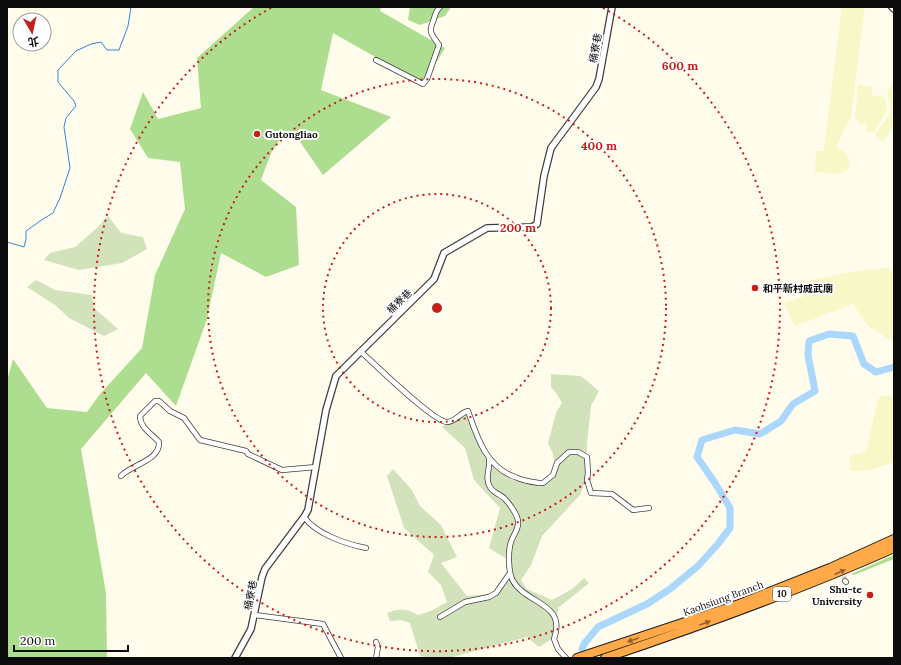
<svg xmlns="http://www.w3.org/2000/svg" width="901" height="665" viewBox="0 0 901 665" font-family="Lora,'Noto Sans TC',serif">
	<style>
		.farmland { fill: #f7f7c8 }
		.forest { fill: #adde8f }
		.cemetery { fill: #d2e2ba }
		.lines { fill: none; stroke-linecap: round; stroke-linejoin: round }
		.stream { stroke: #2c87d8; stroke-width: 1 }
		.river { stroke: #aad7fb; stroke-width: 7 }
		.minor-tunnel { stroke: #dbd8ca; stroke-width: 4.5; stroke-dasharray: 4.5 2; stroke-linecap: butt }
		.minor-casing { stroke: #3f3f3f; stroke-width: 6 }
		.tertiary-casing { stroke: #3f3f3f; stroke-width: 8 }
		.motorway-casing { stroke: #1d1d1d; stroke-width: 10 }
		.minor { stroke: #fff; stroke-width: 4.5 }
		.tertiary { stroke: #fff; stroke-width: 5.5 }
		.motorway { stroke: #ffa949; stroke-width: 8 }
		.oneway { fill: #92622e }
		.ring { fill: none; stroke: #c61e19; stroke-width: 2; stroke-dasharray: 2 4 }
		.poi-dot { fill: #c61e19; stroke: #fff; stroke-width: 1.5 }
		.labels { text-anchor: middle; stroke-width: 4; stroke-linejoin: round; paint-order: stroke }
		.shield { fill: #fff; stroke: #555; stroke-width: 1 }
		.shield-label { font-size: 9px; font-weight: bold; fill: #0c0c0c }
		.street-label { font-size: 10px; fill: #0c0c0c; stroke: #fff }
		.poi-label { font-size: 10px; font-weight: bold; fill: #0c0c0c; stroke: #fff; text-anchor: start }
		.centre { fill: #c61e19; stroke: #fff; stroke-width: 2 }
		.ring-label { font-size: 12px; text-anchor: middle; font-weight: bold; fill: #c61e19; stroke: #fff; stroke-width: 4; stroke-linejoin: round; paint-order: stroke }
	</style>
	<rect width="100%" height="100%" fill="#fffceb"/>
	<path class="farmland" d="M 842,7 L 865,7 L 851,117 L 838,142 L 837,148 L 846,153 L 849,159 L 849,168 L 839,174 L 815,172 L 816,151 L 824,151 Z
		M 858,85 L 872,87 L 872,95 L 884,97 L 887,110 L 874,132 L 866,132 L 867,123 L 860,124 L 855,117 Z
		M 891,85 L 894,85 L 894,126 L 883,142 L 875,135 L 889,115 L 891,107 L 887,95 Z
		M 888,268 L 894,273 L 894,342 L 868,326 L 853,304 L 795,326 L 784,303 L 805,296 L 799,283 L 855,271 Z
		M 884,395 L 894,397 L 894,462 L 870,470 L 851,471 L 849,456 L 866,451 L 878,399 Z"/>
	<path class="forest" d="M 254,7 L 381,7 L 380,11 L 445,48 L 423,84 L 333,33 L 321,90 L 391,117 L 323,175 L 296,136 L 281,138 L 271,153 L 261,180 L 296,207 L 299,265 L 266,277 L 221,253 L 207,319 L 176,406 L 146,373 L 81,449 L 106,593 L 107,658 L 7,658 L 7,381 L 13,359 L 47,408 L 87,412 L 100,394 L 142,348 L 155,275 L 185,209 L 180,162 L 148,158 L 130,129 L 143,92 L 158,119 L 201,108 L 197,58 Z
		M 410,7 L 451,7 L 445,16 L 420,25 L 408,20 Z
		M 894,555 L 894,559 L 854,575 L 851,574 Z"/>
	<path class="cemetery" d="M 108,216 L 121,233 L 143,237 L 147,249 L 122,263 L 79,270 L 44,260 L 50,253 L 75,247 L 97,228 Z
		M 36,280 L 55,290 L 92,295 L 94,308 L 118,329 L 104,336 L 69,318 L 55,305 L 27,287 Z
		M 551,374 L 581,376 L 599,391 L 591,406 L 587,444 L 586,479 L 580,495 L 542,536 L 531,565 L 521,580 L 527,589 L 552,600 L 572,589 L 584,578 L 589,583 L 558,608 L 555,630 L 552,639 L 539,647 L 527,637 L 449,658 L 430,658 L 420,656 L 410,623 L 401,620 L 390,621 L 387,613 C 401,607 406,609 419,615 L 433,610 L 447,602 L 441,585 L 428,572 L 434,555 L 404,528 L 387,476 L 393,469 L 412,490 L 420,506 L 441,525 L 457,557 L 441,563 L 467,596 L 489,594 L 500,588 L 512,562 L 489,548 L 500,508 L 474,480 L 465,448 L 442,427 L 464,412 L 474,420 L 481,441 L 497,468 L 512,480 L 532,483 L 546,482 L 556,470 L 553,454 L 548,443 L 556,413 L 562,403 L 557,394 L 551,387 Z"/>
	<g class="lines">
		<path class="stream" d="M 7,242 L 24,247 L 26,239 L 26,231 L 43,219 L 53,213 L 60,198 L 70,168 L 64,127 L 66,118 L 76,106 L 74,101 L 58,82 L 58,70 L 76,51 L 91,44 L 101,42 L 107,50 L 119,50 L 128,26 L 131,7
			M 580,654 L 582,649"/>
		<path class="river" d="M 582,649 L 584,644 L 598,627 L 647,604 L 670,589 L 698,566 L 717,545 L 730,528 L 730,508 L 715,483 L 697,457 L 702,440 L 735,430 L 760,434 L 781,421 L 793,404 L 815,391 L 808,355 L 809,341 L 829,334 L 853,336 L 864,364 L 876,372 L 894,367"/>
		<path class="minor-tunnel" d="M 841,557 L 845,581"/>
		<g class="minor-casing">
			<path id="minor" d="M 376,60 L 423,84 L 427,79 L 439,45 C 431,33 428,33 434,19 C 435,14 437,10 440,7
				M 360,351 C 374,363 433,422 447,422 C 455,422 460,413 468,411 C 477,437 486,467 515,477 C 522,480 531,482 539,483 L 543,483 L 553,475 L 557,463 L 569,452 L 578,452 L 587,457 L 588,473 L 587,480 L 591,493 L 612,494 L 633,510 L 649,508
				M 489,458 C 491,468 484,477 490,487 C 493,493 500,494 504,498 C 509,503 518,515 518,522 C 519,529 513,535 511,542 C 508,551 508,572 513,581 C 526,604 567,603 554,639 L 558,649 L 566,658
				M 121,476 C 132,464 160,461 159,442 C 152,434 140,428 140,416 L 155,401 L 159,401 L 170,411 L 184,418 L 200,440 L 246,451 L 248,454 L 282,470 L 316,467
				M 304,517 C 316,534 346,544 366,548
				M 845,581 L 846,582
				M 255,615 L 323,624 L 341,658
				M 440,617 L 465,602 L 489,597 L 496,593 L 510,573
				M 376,658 L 378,647 L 376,642"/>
		</g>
		<g class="tertiary-casing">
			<path id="tertiary" d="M 892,7 L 894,9
				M 235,658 L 251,629 L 262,577 L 265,569 L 304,517 L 308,510 L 326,410 L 336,376 L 430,283 L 434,279 L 444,253 L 487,228 L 532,227 L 537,224 L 544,176 L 551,148 L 596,87 L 599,79 L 612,7"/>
		</g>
		<g class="motorway-casing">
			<path id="motorway" d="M 577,658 L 739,604 L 830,568 L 894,539
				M 605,658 C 703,625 800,590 894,548"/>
		</g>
		<use href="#minor" class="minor"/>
		<use href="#tertiary" class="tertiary"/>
		<use href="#motorway" class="motorway"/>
	</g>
	<defs><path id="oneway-solid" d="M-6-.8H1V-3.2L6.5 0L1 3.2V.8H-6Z"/></defs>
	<g class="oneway">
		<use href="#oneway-solid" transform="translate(840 572) rotate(-24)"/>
		<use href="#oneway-solid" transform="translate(705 623) rotate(-20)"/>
		<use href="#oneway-solid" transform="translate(633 640) rotate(161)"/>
	</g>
	<g class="ring">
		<circle cx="437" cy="308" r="114"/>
		<circle cx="437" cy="308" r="229"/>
		<path d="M603 8A343 343 0 1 1 271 8"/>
	</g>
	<g class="poi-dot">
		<circle cx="257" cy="134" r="4"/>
		<circle cx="755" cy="288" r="4"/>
		<circle cx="870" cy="595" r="4"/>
	</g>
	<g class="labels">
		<rect class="shield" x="773" y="587" width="18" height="14" rx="3"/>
		<g class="shield-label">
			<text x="782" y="597">10</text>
		</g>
		<g class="street-label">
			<text transform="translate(595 48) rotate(-80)" y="4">桶寮巷</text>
			<text transform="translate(399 301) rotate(-44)" y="4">桶寮巷</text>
			<text transform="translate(250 595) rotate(-79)" y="4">桶寮巷</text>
			<text transform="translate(723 598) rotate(-20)" y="4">Kaohsiung Branch</text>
		</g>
		<g class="poi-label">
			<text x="265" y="138">Gutongliao</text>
			<text x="763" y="292">和平新村威武廟</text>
			<text x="862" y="593" text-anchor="end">Shu-te<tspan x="862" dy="12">University</tspan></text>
		</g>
	</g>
	<circle cx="437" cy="308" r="6" class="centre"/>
	<g class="ring-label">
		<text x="680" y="70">600 m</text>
		<text x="599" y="150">400 m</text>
		<text x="518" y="232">200 m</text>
	</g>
	<rect width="901" height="665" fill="none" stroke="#0c0c0c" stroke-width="16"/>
	<g transform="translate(32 32) rotate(171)"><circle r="19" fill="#ffffff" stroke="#9e9e9e"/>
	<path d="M0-3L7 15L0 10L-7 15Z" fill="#c61e19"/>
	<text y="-6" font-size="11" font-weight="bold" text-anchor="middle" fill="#0c0c0c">北</text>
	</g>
	<path d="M14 645v6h114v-6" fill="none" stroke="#0c0c0c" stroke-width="2"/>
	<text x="20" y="645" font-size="12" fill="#0c0c0c" stroke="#ffffff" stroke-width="3" paint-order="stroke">200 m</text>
</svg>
